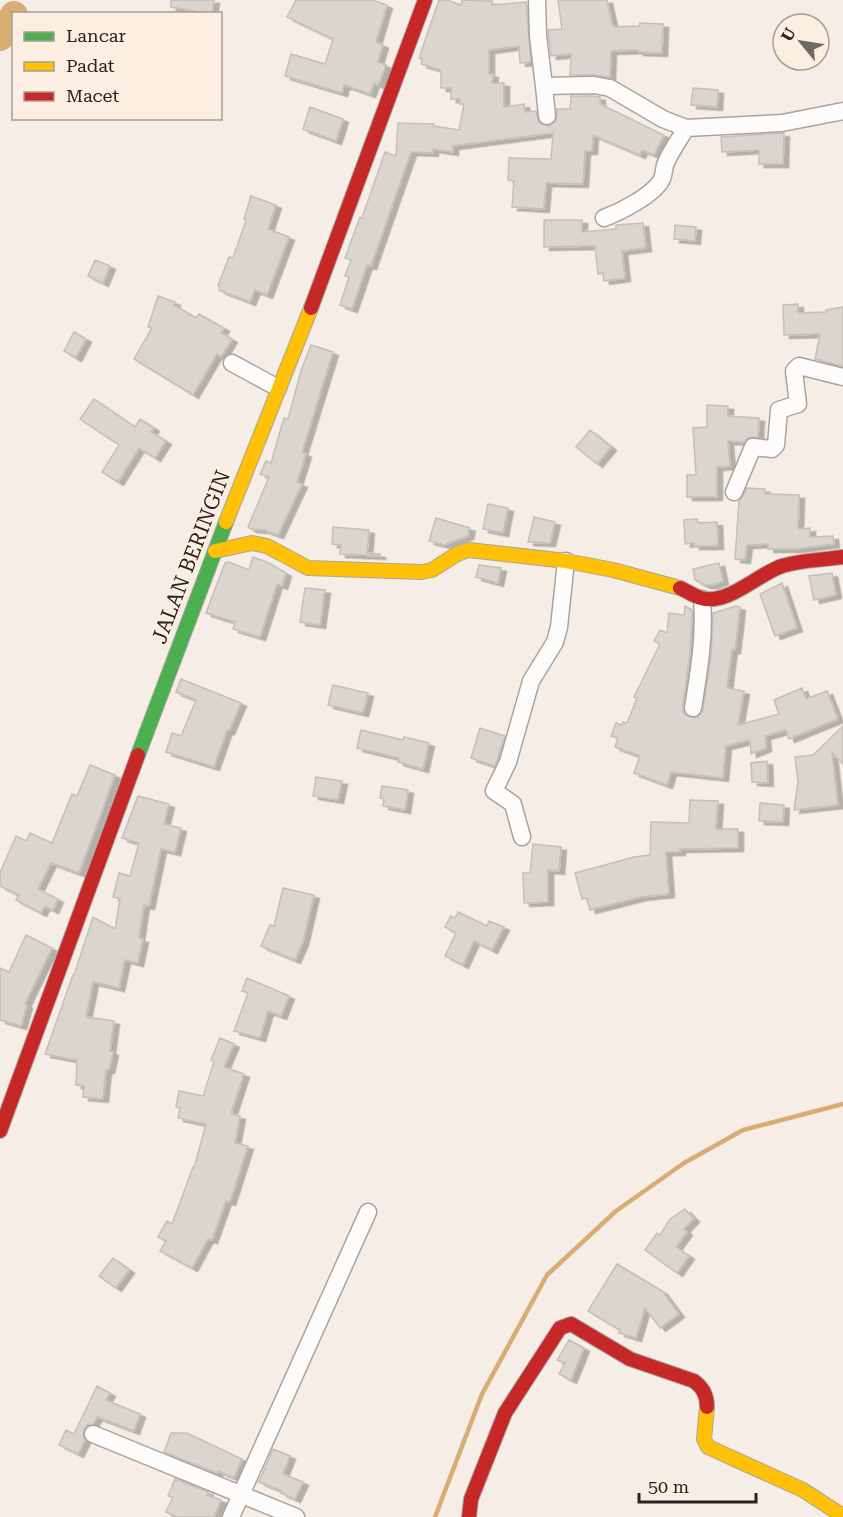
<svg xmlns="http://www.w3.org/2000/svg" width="843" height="1517" viewBox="0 0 843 1517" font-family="'Roboto Serif',serif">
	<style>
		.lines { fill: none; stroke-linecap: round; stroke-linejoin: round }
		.stream { stroke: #d9ac74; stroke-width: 4.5 }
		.river { stroke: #d9ac74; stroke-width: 28 }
		.building { fill: #dad5ce; stroke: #c6bfb9; stroke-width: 1.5; filter: url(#shadow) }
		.street-casing { stroke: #aaa49e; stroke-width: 19 }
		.fast-casing { stroke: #aaa49e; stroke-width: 16 }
		.slow-casing { stroke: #aaa49e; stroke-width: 16 }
		.jam-casing { stroke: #aaa49e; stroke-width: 16 }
		.street { stroke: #fefcfb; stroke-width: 16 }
		.fast { stroke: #4caf50; stroke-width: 14 }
		.slow { stroke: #ffc107; stroke-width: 14 }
		.jam { stroke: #c62828; stroke-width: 14 }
		.labels { text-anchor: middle; stroke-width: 4.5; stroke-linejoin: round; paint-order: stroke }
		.street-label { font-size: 21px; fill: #28231e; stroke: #fceee0 }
	</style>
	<defs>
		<filter id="shadow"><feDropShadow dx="5.5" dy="3.5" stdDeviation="0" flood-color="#0004"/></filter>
	</defs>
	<rect width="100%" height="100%" fill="#f6eee6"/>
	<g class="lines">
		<path class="stream" d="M 435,1517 L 482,1394 L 547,1275 L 616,1211 L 684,1163 L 743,1130 L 843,1104"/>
		<path class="river" d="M 0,37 L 14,15"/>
	</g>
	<path class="building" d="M 171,0 L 214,0 L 212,14 L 171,7 Z
		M 296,0 L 372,0 L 387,5 L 376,42 L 383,45 L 378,62 L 386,65 L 378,85 L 374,83 L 370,94 L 344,85 L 342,93 L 285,76 L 291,54 L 325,64 L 333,39 L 287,17 Z
		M 439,0 L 447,0 L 461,5 L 462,0 L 492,1 L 492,5 L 526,2 L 531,62 L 520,63 L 519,46 L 489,50 L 489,74 L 493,74 L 492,83 L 504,83 L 504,107 L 524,104 L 525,112 L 536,111 L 539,123 L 549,126 L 556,121 L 557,109 L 570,109 L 571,96 L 593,96 L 600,97 L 600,104 L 664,135 L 654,155 L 642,150 L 640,155 L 593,135 L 592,151 L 585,151 L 583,184 L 546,183 L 544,209 L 512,207 L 514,181 L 508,180 L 509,158 L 551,159 L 553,133 L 453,146 L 453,152 L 433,149 L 433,153 L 411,152 L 371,266 L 367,265 L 352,309 L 340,305 L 349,277 L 345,276 L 351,260 L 345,258 L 360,217 L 362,218 L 385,152 L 396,156 L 398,123 L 434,124 L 434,126 L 459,130 L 464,104 L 460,104 L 460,99 L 451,99 L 451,88 L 441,88 L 441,70 L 421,64 L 422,59 L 419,58 Z
		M 558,0 L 607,0 L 613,27 L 639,26 L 640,23 L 663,24 L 662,53 L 638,52 L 638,50 L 611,51 L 610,77 L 594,75 L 570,75 L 571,54 L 551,56 L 548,30 L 562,29 Z
		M 693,88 L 718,90 L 717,107 L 691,105 Z
		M 310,107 L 343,119 L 336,141 L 303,129 Z
		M 784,133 L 783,164 L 759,164 L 759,150 L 722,152 L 721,137 Z
		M 251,196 L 276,205 L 268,229 L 289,237 L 267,295 L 255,290 L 250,302 L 219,290 L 220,287 L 218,286 L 229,257 L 233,258 L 246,220 L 244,219 Z
		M 544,220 L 582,220 L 582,232 L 616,229 L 616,225 L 643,223 L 646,248 L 622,251 L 625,278 L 604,281 L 603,273 L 598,274 L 595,246 L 544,247 Z
		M 675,225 L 696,227 L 695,241 L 674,239 Z
		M 95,260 L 110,266 L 103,283 L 88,276 Z
		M 158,296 L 175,302 L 174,305 L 196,318 L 199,314 L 224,328 L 221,333 L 232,339 L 221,357 L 217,354 L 193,395 L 134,359 L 152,328 L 148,327 Z
		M 798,304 L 798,313 L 826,312 L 826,310 L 843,307 L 843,366 L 815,359 L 820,334 L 784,335 L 783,305 Z
		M 74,332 L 86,339 L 76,358 L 64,351 Z
		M 311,345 L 333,352 L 302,452 L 306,454 L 297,482 L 302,484 L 278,535 L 264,530 L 251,529 L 248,527 L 269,477 L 260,474 L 266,461 L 271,463 L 284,418 L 288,419 L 301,371 Z
		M 94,399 L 135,427 L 140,419 L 154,428 L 151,432 L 166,441 L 155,458 L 139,448 L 118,482 L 102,472 L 119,445 L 80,419 Z
		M 707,405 L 728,406 L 728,416 L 759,418 L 758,437 L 748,438 L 744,442 L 728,441 L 730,466 L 717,467 L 717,497 L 687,497 L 687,475 L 696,475 L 693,428 L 707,427 Z
		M 590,430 L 611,447 L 597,464 L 576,447 Z
		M 747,488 L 765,489 L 765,494 L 799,495 L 798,529 L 810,528 L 810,537 L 833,536 L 834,544 L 797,549 L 768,549 L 768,544 L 747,545 L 745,560 L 735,559 L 739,501 Z
		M 488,504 L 508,508 L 503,533 L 483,529 Z
		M 534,517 L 555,522 L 550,543 L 528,542 Z
		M 436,518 L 470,528 L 468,536 L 444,545 L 429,541 Z
		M 697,519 L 698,523 L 717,522 L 718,546 L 694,546 L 694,543 L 685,544 L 684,520 Z
		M 333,527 L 369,530 L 367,553 L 380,554 L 380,556 L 340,554 L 341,545 L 332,544 Z
		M 253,557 L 267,562 L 286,573 L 282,586 L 277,584 L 260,637 L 233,629 L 235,622 L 206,613 L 225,563 L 229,562 L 249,570 Z
		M 719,563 L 723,581 L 713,585 L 705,585 L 695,580 L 693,569 Z
		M 479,565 L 501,568 L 498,583 L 476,577 Z
		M 832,573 L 836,595 L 814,600 L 809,576 Z
		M 782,583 L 797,628 L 775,636 L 760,594 Z
		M 305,588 L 325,590 L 320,625 L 300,622 Z
		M 685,606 L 692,610 L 692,613 L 690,653 L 683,706 L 683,712 L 687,716 L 697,718 L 703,710 L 711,655 L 713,613 L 736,606 L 740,607 L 738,625 L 735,650 L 732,649 L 727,688 L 744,691 L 738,725 L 779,714 L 774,700 L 802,688 L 806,699 L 827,691 L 838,719 L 789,739 L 786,730 L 765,736 L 766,748 L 751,754 L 750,740 L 726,746 L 723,778 L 671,772 L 667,785 L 634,773 L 640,756 L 615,747 L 618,738 L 611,736 L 616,723 L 622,725 L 623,722 L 627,723 L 637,698 L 634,697 L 660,644 L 654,641 L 660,630 L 667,633 L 669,613 L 684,615 Z
		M 181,679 L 241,703 L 229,731 L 227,730 L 214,767 L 166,752 L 172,733 L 181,736 L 196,700 L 176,692 Z
		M 333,685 L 368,693 L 363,713 L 328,705 Z
		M 843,726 L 843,764 L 832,753 L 838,805 L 794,810 L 798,782 L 795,757 L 813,755 Z
		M 480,728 L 505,736 L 495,766 L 471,758 Z
		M 361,730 L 403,740 L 404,737 L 429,743 L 423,769 L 398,762 L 399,758 L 357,748 Z
		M 767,761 L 768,783 L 752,782 L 751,763 Z
		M 90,765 L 115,775 L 79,873 L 51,863 L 38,889 L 58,899 L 53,910 L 45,906 L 41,913 L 16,900 L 19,895 L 0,886 L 0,873 L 16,836 L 26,841 L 30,833 L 52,843 L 72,794 L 77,796 Z
		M 316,777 L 342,781 L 338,800 L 313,796 Z
		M 382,786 L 408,790 L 405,810 L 383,806 L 384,799 L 380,798 Z
		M 138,796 L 169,804 L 164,824 L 181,828 L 175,852 L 161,849 L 149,906 L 144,905 L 139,938 L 143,939 L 138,963 L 125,960 L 119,988 L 93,982 L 86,1017 L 114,1021 L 110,1051 L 113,1052 L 109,1070 L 106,1070 L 103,1099 L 83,1097 L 84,1086 L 76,1085 L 77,1060 L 45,1054 L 73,975 L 74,975 L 93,917 L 115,929 L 120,899 L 113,897 L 119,873 L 130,876 L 139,843 L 122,838 Z
		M 690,800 L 718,801 L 716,829 L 738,829 L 738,848 L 680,849 L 680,852 L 666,852 L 669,894 L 641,897 L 590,910 L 587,898 L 582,899 L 575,873 L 634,857 L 650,855 L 651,822 L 689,823 Z
		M 760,803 L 784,805 L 783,822 L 759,821 Z
		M 533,844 L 561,847 L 559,871 L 548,870 L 548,902 L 524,903 L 523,873 L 530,873 Z
		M 283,888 L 314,895 L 303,942 L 295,960 L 261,946 L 270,925 L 274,926 Z
		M 458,912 L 487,926 L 489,921 L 504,927 L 492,950 L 474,941 L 463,965 L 445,956 L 456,933 L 445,927 L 451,916 L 455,918 Z
		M 26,935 L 52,948 L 25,1004 L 27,1005 L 21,1026 L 0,1020 L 0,968 L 9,972 Z
		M 247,978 L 289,996 L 281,1016 L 268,1011 L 260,1038 L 234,1031 L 248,993 L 242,991 Z
		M 220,1038 L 234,1044 L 224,1067 L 244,1074 L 231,1114 L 240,1116 L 235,1143 L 248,1146 L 230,1202 L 226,1201 L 212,1240 L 208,1239 L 192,1268 L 160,1251 L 166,1241 L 158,1237 L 167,1221 L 172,1224 L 193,1167 L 194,1168 L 206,1124 L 178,1118 L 180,1108 L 176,1107 L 179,1091 L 203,1096 L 214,1062 L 211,1060 Z
		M 685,1209 L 694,1219 L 684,1229 L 687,1232 L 676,1247 L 689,1256 L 677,1273 L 645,1250 L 657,1233 L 660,1235 L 670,1219 Z
		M 113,1258 L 129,1270 L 116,1288 L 99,1276 Z
		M 617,1264 L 662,1291 L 679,1314 L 660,1328 L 645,1308 L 636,1338 L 619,1333 L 620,1330 L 588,1311 Z
		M 569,1340 L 584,1348 L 571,1380 L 559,1374 L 565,1363 L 557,1360 Z
		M 97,1386 L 110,1393 L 106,1400 L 140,1414 L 134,1431 L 97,1417 L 93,1424 L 87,1425 L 84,1430 L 83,1435 L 85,1440 L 78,1454 L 59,1445 L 66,1430 L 74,1434 Z
		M 171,1433 L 187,1433 L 242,1459 L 234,1478 L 218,1471 L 217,1473 L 164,1452 Z
		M 273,1449 L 290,1456 L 283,1474 L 303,1482 L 295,1499 L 281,1493 L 282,1491 L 259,1482 Z
		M 175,1479 L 208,1492 L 207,1495 L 221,1500 L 214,1517 L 177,1517 L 166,1512 L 173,1497 L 168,1496 Z"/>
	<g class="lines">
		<g class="street-casing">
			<path id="street" d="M 537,0 L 538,36 L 544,86 L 594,85 L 610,88 L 663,119 L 686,128 L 782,123 L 843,111
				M 544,86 L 547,116
				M 604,218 C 620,212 654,195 662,179 C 664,174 664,169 665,165 C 670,152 680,139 686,128
				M 232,363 L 278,388
				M 734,492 L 753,447 L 772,449 L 776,445 L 779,410 L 798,404 L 794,371 L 799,366 L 843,377
				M 693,708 C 699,671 705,637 702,599
				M 522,837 L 513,804 L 494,791 L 508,762 L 531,681 L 555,642 L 559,627 L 566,561
				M 93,1434 L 296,1517
				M 231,1517 L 368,1212"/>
		</g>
		<g class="fast-casing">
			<path id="fast" d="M 138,755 L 226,522"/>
		</g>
		<g class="slow-casing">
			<path id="slow" d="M 226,522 L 311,308
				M 215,551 L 252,543 L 267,546 L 308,568 L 421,572 L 432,570 L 457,554 L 469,550 L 566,561 L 613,570 L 680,588
				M 707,1407 L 704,1439 L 708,1447 L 803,1490 L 843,1516"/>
		</g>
		<g class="jam-casing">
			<path id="jam" d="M 311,308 L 425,0
				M 680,588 C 687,591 694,596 701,598 C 727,606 758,574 782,566 C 801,560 823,560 843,557
				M 0,1131 L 138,755
				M 469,1517 L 471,1499 L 505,1413 L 560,1328 L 571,1324 L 630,1359 L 694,1381 C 703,1388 707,1395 707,1407"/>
		</g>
		<use href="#street" class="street"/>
		<use href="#fast" class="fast"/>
		<use href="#slow" class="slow"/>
		<use href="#jam" class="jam"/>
	</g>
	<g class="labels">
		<g class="street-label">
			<text transform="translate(191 557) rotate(-69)" y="7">JALAN BERINGIN</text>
		</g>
	</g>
	<rect x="12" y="12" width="210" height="108" fill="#fceee0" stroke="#a79d92" stroke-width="1.5"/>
	<rect x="24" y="32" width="30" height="9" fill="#4caf50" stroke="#a79d92" stroke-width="1.5"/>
	<text x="66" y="42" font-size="18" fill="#28231e">Lancar</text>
	<rect x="24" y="62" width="30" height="9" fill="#ffc107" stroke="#a79d92" stroke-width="1.5"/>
	<text x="66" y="72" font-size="18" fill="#28231e">Padat</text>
	<rect x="24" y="92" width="30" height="9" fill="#c62828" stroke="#a79d92" stroke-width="1.5"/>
	<text x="66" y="102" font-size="18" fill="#28231e">Macet</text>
	<g transform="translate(801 42) rotate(300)"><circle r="28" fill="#fceee0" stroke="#a79d92" stroke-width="1.5"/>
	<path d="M0-4.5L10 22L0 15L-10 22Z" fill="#706a64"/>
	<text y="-9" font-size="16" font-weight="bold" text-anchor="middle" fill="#28231e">U</text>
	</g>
	<path d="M639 1493v9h117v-9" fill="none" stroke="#28231e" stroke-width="3"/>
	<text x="648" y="1493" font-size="18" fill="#28231e" stroke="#fceee0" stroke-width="4.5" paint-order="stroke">50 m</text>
</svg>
